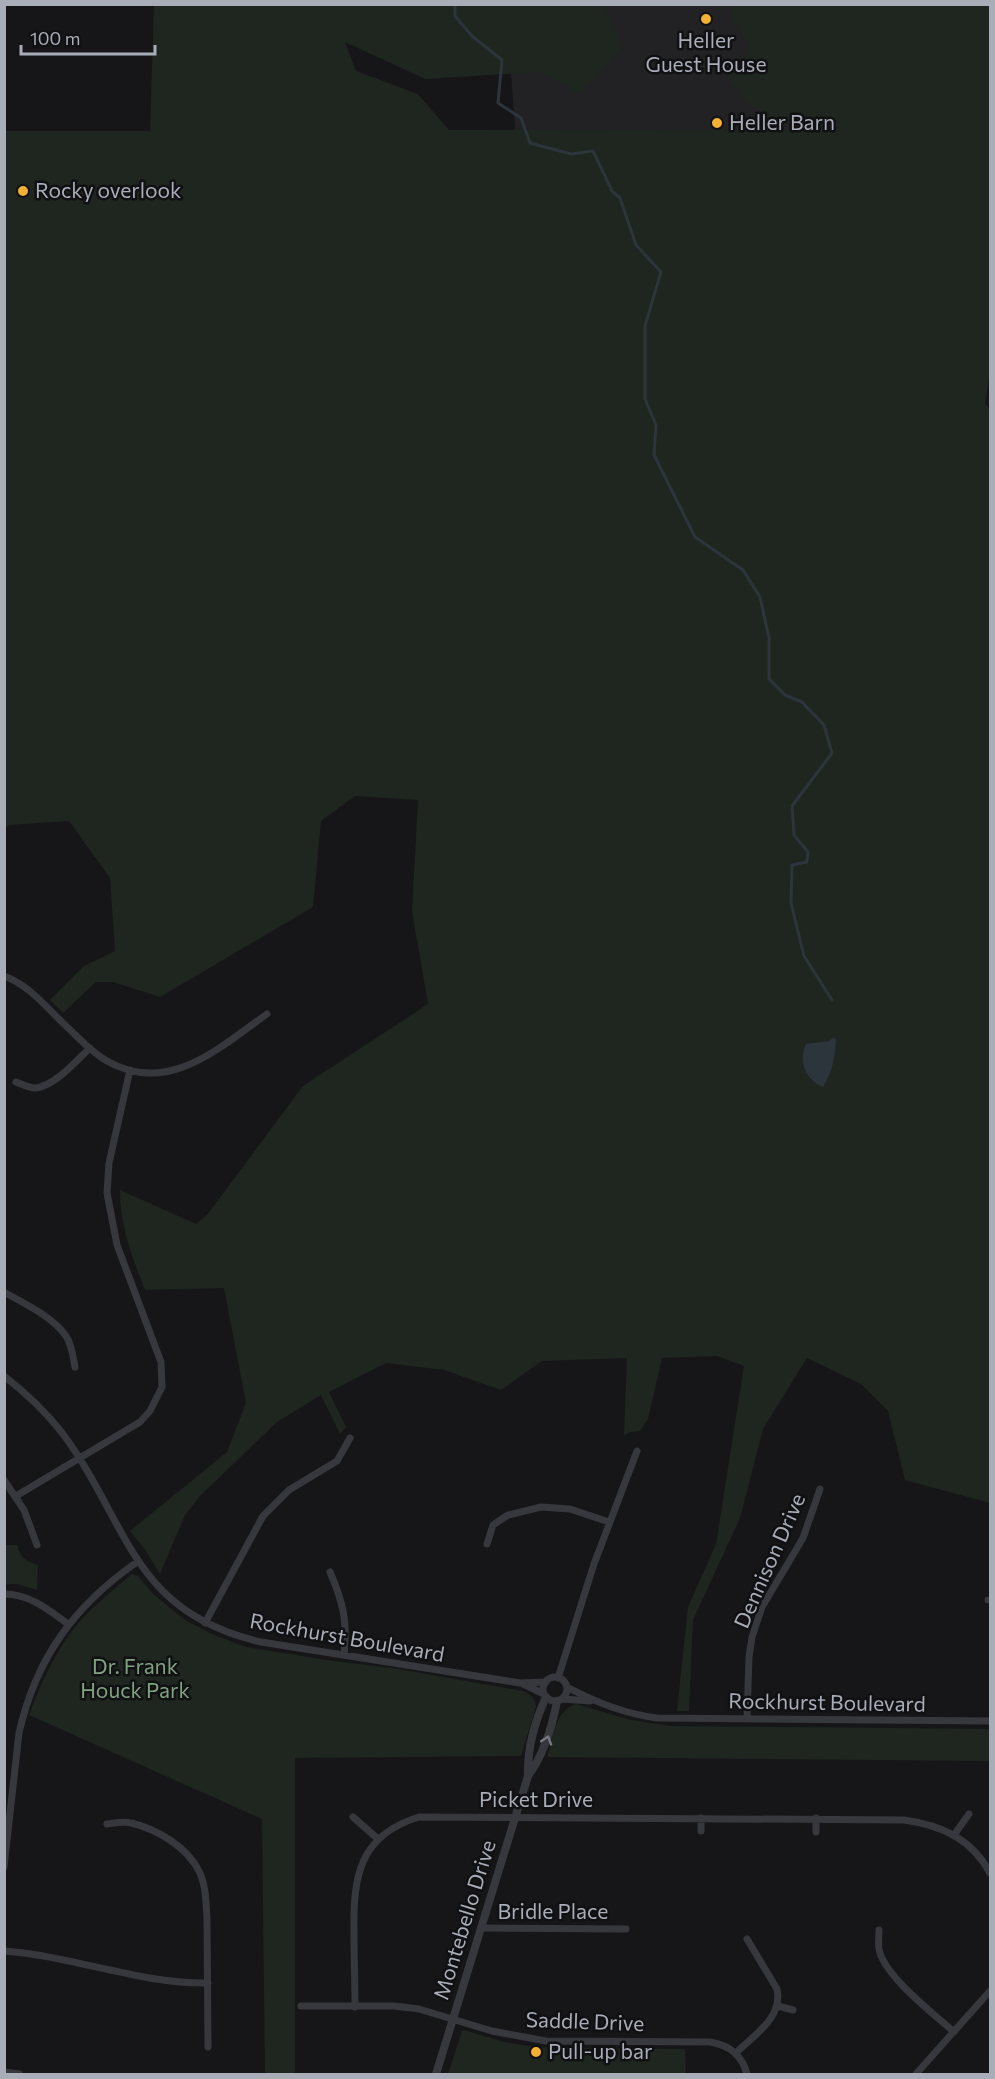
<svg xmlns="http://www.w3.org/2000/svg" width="995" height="2079" viewBox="0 0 995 2079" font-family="Commissioner,sans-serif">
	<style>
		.built { fill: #222225 }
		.green { fill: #1e261f }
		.water { fill: #2c353c }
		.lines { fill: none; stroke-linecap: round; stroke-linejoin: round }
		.stream { stroke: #2c353c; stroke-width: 3 }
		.minor { stroke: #37383d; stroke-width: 7 }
		.tertiary { stroke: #37383d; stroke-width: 8 }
		.oneway { stroke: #757881 }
		.poi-dot { fill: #f2b134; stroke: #111113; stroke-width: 2 }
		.labels { text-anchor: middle; stroke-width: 5; stroke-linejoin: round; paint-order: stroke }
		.poi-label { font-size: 21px; fill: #a8adb8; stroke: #111113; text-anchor: start }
		.street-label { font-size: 21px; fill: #a8adb8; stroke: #111113 }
		.park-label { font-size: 21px; fill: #7fa381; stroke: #111113 }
	</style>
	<rect width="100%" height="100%" fill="#161618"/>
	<path class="built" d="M 506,5 L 990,5 L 990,97 L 520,194 Z"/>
	<path class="green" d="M 154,5 L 603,5 L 624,47 L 580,94 L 540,72 L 425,79 L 345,42 L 356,71 L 418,94 L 449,130 L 793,129 L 746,102 L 729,80 L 741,62 L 738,58 L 746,55 L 751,48 L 735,24 L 730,5 L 990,5 L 990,373 L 985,403 L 990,410 L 990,1503 L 905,1480 L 888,1411 L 861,1384 L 807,1358 L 763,1429 L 740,1518 L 693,1620 L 689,1711 L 677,1711 L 688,1607 L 716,1544 L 744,1366 L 717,1356 L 662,1358 L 648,1419 L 640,1431 L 630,1432 L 624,1436 L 627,1358 L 542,1361 L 501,1390 L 444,1370 L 386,1363 L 329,1392 L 346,1427 L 340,1434 L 321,1395 L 277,1422 L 200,1496 L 185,1515 L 160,1574 L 144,1548 L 130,1531 L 227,1452 L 246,1403 L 224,1288 L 145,1290 C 132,1257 120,1226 120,1190 L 196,1224 L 207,1215 L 303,1086 L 428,1004 L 412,911 L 418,800 L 355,796 L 321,821 L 313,907 L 160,997 L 113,982 L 96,982 L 63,1013 L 50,1000 L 84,966 L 115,951 L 110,878 L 69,821 L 9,825 L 5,828 L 5,131 L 150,131 Z
		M 5,1545 L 17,1545 C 21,1558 25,1561 38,1565 L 37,1590 L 17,1584 L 5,1584 Z
		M 132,1574 L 138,1576 L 153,1594 L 185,1620 L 214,1635 L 246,1647 L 333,1661 L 393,1668 L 523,1691 C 531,1694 535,1699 536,1707 L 521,1756 L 295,1758 L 295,2074 L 265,2074 L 262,1819 L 29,1715 C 41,1682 57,1648 80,1621 C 96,1604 114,1589 132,1574 Z
		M 576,1704 L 631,1720 L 672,1726 L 990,1729 L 990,1761 L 547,1757 C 553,1738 555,1710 576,1704 Z
		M 464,2030 L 504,2042 L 529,2046 L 553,2048 L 685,2049 L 686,2074 L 448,2074 L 462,2031 Z"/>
	<path class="water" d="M 833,1038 L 836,1039 C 835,1058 833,1070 823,1087 C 806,1080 798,1062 806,1044 L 829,1041 Z"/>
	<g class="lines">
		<path class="stream" d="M 455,4 L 455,16 L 472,36 L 502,60 L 498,103 L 521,118 L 530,143 L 571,154 L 593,151 L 612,191 L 620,198 L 636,245 L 661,272 L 645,326 L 645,399 L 656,425 L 654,455 L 695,537 L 743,570 L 760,597 L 769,638 L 769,679 L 785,695 L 802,702 L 824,725 L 832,753 L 792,806 L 794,835 L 808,852 L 807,862 L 792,865 L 791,903 L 804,956 L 832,1000"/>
		<path class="minor" d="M 4,976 C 29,985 46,1007 65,1025 C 78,1037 91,1052 107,1061 C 168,1096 219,1048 267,1014
			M 16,1082 C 21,1084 29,1088 35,1088 C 54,1087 77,1060 90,1048
			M 4,1292 C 25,1304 52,1316 66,1336 C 72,1345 73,1357 75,1367
			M 4,1376 C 26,1393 46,1412 63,1434 C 130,1525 131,1612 261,1642 L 520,1683 L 546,1682
			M 4,1480 L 24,1510 L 37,1545
			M 16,1496 L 140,1422 L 150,1411 L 162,1387 L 161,1362 L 117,1245 L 107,1193 L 109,1163 L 130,1070
			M 487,1544 L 493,1525 L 508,1515 L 541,1507 L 570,1509 L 609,1522
			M 330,1572 C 343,1602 348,1622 344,1655
			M 4,1594 C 30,1594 49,1610 68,1624
			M 988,1600 L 990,1600
			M 205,1623 L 263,1516 L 289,1490 L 337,1461 L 350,1438
			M543 1689a12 12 0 1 1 24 0a12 12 0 1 1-24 0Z
			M 558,1678 L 594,1564 L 637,1451
			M 523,1684 L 544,1694
			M 567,1687 C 595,1702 625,1714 657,1718 L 990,1721
			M 562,1699 L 590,1701
			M 747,1719 L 749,1657 L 752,1637 L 762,1607 L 803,1538 L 820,1489
			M 353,1817 L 378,1839
			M 701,1818 L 701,1831
			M 816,1818 L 816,1832
			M 107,1824 C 115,1823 124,1821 131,1823 C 157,1829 187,1847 199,1871 C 206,1885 206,1903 207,1918 L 208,2047
			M 954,1835 L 969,1814
			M 4,1867 L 19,1733 C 36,1658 74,1606 137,1562
			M 481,1928 L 626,1929
			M 879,1930 C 879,1936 878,1943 879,1949 C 884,1976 933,2013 954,2032
			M 4,1951 C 73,1956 139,1984 208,1983
			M 301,2006 L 394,2006 L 419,2009 L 492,2031 L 546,2041 L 710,2042 C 729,2045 742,2055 747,2074
			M 778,2006 L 793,2010
			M 355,2007 C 355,1982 354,1957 354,1933 C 353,1877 359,1835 419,1817 L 904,1820 C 941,1825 972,1839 990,1873
			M 736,2053 C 754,2035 783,2018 777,1989 L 747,1939
			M 4,2072 L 19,2074
			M 916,2074 L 990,1991"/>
		<path class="tertiary" d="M 528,1776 C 544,1754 552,1728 557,1701
			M 436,2074 L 528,1776 C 527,1749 535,1721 546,1697"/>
	</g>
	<defs><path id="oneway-chevron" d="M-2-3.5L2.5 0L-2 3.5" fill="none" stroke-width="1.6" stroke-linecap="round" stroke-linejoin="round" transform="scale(1.5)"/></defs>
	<use class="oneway" href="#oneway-chevron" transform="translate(547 1740) rotate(-72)"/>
	<g class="poi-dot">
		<circle cx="706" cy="19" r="6"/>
		<circle cx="717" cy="123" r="6"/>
		<circle cx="23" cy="191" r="6"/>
		<circle cx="536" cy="2052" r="6"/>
	</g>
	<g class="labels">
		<g class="poi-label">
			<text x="706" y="48" text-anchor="middle">Heller<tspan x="706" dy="24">Guest House</tspan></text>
			<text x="729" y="130">Heller Barn</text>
			<text x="35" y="198">Rocky overlook</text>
			<text x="548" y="2059">Pull-up bar</text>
		</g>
		<g class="street-label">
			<text transform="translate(770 1561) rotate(-66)" y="7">Dennison Drive</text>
			<text transform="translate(347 1638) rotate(10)" y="7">Rockhurst Boulevard</text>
			<text transform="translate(827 1703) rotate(1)" y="7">Rockhurst Boulevard</text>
			<text x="536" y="1807">Picket Drive</text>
			<text x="553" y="1919">Bridle Place</text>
			<text transform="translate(465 1920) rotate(-73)" y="7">Montebello Drive</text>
			<text transform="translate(585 2022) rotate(2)" y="7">Saddle Drive</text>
		</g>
		<g class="park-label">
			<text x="135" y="1674">Dr. Frank<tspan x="135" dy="24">Houck Park</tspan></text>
		</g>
	</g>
	<rect width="995" height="2079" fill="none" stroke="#a8adb8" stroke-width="12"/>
	<path d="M21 45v9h134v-9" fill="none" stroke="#a8adb8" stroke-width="3"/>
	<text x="30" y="45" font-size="18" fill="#a8adb8" stroke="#111113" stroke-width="4.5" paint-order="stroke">100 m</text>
</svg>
